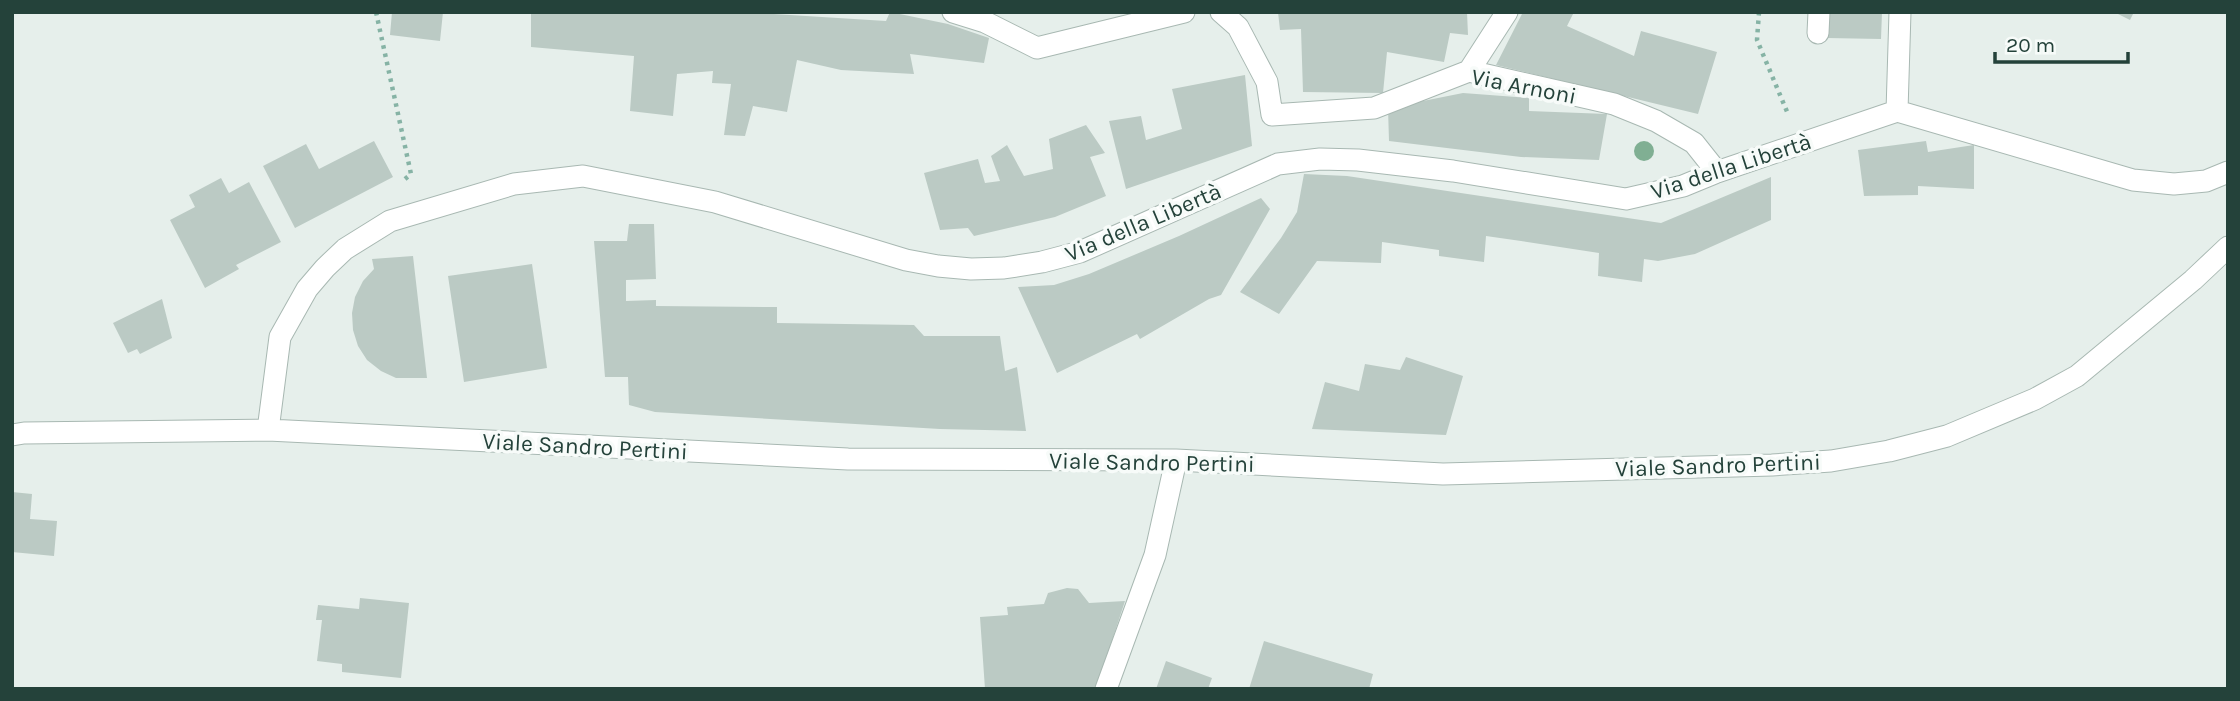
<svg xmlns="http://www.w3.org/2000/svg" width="2240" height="701" viewBox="0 0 2240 701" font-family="Karla,sans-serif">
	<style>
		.building { fill: #bbcac4 }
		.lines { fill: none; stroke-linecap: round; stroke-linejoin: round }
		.minor-casing { stroke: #a8b8b2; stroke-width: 23 }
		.path { stroke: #86b3a5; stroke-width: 4.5; stroke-dasharray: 3.5 5; stroke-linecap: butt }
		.minor { stroke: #fff; stroke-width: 21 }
		.tree { fill: #80af93 }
		.labels { text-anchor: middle; stroke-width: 7; stroke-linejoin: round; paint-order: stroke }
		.street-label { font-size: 23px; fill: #24423a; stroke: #f7fbf9 }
	</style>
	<rect width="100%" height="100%" fill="#e6efeb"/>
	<path class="building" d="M 392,12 L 443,12 L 440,41 L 390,35 Z
		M 531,12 L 740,12 L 886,21 L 890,12 L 948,24 L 989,38 L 984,63 L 910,54 L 914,74 L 841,70 L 797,60 L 787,112 L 753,106 L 745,136 L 724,135 L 731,84 L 712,83 L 713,71 L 677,74 L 673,116 L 630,111 L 634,56 L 531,47 Z
		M 1278,12 L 1467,12 L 1468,35 L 1450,33 L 1444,62 L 1387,52 L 1383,93 L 1303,92 L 1301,29 L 1280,30 Z
		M 1523,12 L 1574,12 L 1567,26 L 1634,56 L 1641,31 L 1717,52 L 1698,114 L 1496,65 Z
		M 1828,12 L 1882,12 L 1881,39 L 1827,38 Z
		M 2114,12 L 2134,12 L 2130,20 Z
		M 1245,75 L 1252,146 L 1126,189 L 1109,121 L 1141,116 L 1146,140 L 1182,129 L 1172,89 Z
		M 1463,93 L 1529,98 L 1529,111 L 1607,114 L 1599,160 L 1521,157 L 1389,141 L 1388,108 Z
		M 1086,125 L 1105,153 L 1090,157 L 1106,196 L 1055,217 L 974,236 L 968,228 L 940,230 L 924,173 L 978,159 L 985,183 L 1000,181 L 991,156 L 1007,145 L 1024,176 L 1053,169 L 1049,139 Z
		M 374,141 L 393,177 L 295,228 L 263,166 L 306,144 L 319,169 Z
		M 1926,141 L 1928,152 L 1974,145 L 1974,189 L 1918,186 L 1918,195 L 1864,196 L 1858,150 Z
		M 1304,174 L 1347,176 L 1661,223 L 1771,177 L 1771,220 L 1695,254 L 1658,261 L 1644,259 L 1642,282 L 1598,276 L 1599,253 L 1521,241 L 1486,236 L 1484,262 L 1439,256 L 1439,250 L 1382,242 L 1381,263 L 1317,261 L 1279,314 L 1240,292 L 1281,238 L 1297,212 Z
		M 221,178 L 229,193 L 249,182 L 281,242 L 236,265 L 239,269 L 205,288 L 170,220 L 195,207 L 189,195 Z
		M 1261,198 L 1270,209 L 1221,295 L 1209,299 L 1140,339 L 1137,334 L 1057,373 L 1018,287 L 1054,285 L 1089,274 L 1179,236 Z
		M 629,224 L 654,224 L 656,279 L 626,280 L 626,301 L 656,300 L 656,306 L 777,307 L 777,323 L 914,325 L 924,336 L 1000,336 L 1005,371 L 1017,367 L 1026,431 L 940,429 L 655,412 L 629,405 L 628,377 L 605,377 L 594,241 L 627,241 Z
		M 413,256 L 427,378 L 396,378 L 381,371 L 367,360 L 358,346 L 353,330 L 352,313 L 355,297 L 363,281 L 374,269 L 372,259 Z
		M 532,264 L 547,368 L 464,382 L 448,276 Z
		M 162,299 L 172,338 L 140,354 L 137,349 L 128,353 L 113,323 Z
		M 1406,357 L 1463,376 L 1446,435 L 1312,429 L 1325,382 L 1359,391 L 1365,364 L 1400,370 Z
		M 12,492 L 32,494 L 30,519 L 57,521 L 54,556 L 12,552 Z
		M 1067,588 L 1078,589 L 1089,603 L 1125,601 L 1096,689 L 985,689 L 980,617 L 1008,615 L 1007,607 L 1044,604 L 1048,593 Z
		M 360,598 L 409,603 L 401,678 L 342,672 L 342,664 L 317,661 L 322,620 L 316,620 L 318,605 L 359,609 Z
		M 1264,641 L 1373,674 L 1369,689 L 1249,689 Z
		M 1166,661 L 1212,678 L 1208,689 L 1156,689 Z"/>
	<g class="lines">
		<g class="minor-casing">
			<path id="minor" d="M 953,12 L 985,22 L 1037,48 L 1184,12
				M 1221,12 L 1238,27 L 1267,82 L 1272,115 L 1374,108 L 1469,71 L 1614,104 L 1656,121 L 1694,143 L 1717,172
				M 1818,33 L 1819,12
				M 1469,71 L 1507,12
				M 1897,111 L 1900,12
				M 268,430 L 280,337 L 307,289 L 325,268 L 345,249 L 390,221 L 514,184 L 583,176 L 715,202 L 906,260 L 938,266 L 971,269 L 1004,268 L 1042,262 L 1080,252 L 1278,164 L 1320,159 L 1358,160 L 1453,171 L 1626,199 L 1683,186 L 1717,172 L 1897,111 L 2133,180 L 2174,184 L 2206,181 L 2228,172
				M 12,435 L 24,433 L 268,430 L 848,459 L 1176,460 L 1443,474 L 1772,465 L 1831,461 L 1889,451 L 1947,436 L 2035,399 L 2077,376 L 2193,280 L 2228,247
				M 1106,689 L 1155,555 L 1176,460"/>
		</g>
		<path class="path" d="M 376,12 L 411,174 L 405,179
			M 1759,12 L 1757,40 L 1788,114"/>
		<use href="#minor" class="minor"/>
	</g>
	<circle class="tree" cx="1644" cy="151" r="10"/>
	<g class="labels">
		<g class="street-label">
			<text transform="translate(1524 86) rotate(11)" y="8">Via Arnoni</text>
			<text transform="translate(1731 166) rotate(-18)" y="8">Via della Libertà</text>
			<text transform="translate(1143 222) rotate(-23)" y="8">Via della Libertà</text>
			<text transform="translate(585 446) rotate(3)" y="8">Viale Sandro Pertini</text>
			<text transform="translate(1152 462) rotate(1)" y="8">Viale Sandro Pertini</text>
			<text transform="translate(1718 465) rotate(-2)" y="8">Viale Sandro Pertini</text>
		</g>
	</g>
	<rect width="2240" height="701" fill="none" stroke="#24423a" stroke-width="28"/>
	<path d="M1995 52v10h133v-10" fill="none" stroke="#24423a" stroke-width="3.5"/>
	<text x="2006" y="52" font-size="21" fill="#24423a" stroke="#f7fbf9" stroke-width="5" paint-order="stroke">20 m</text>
</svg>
